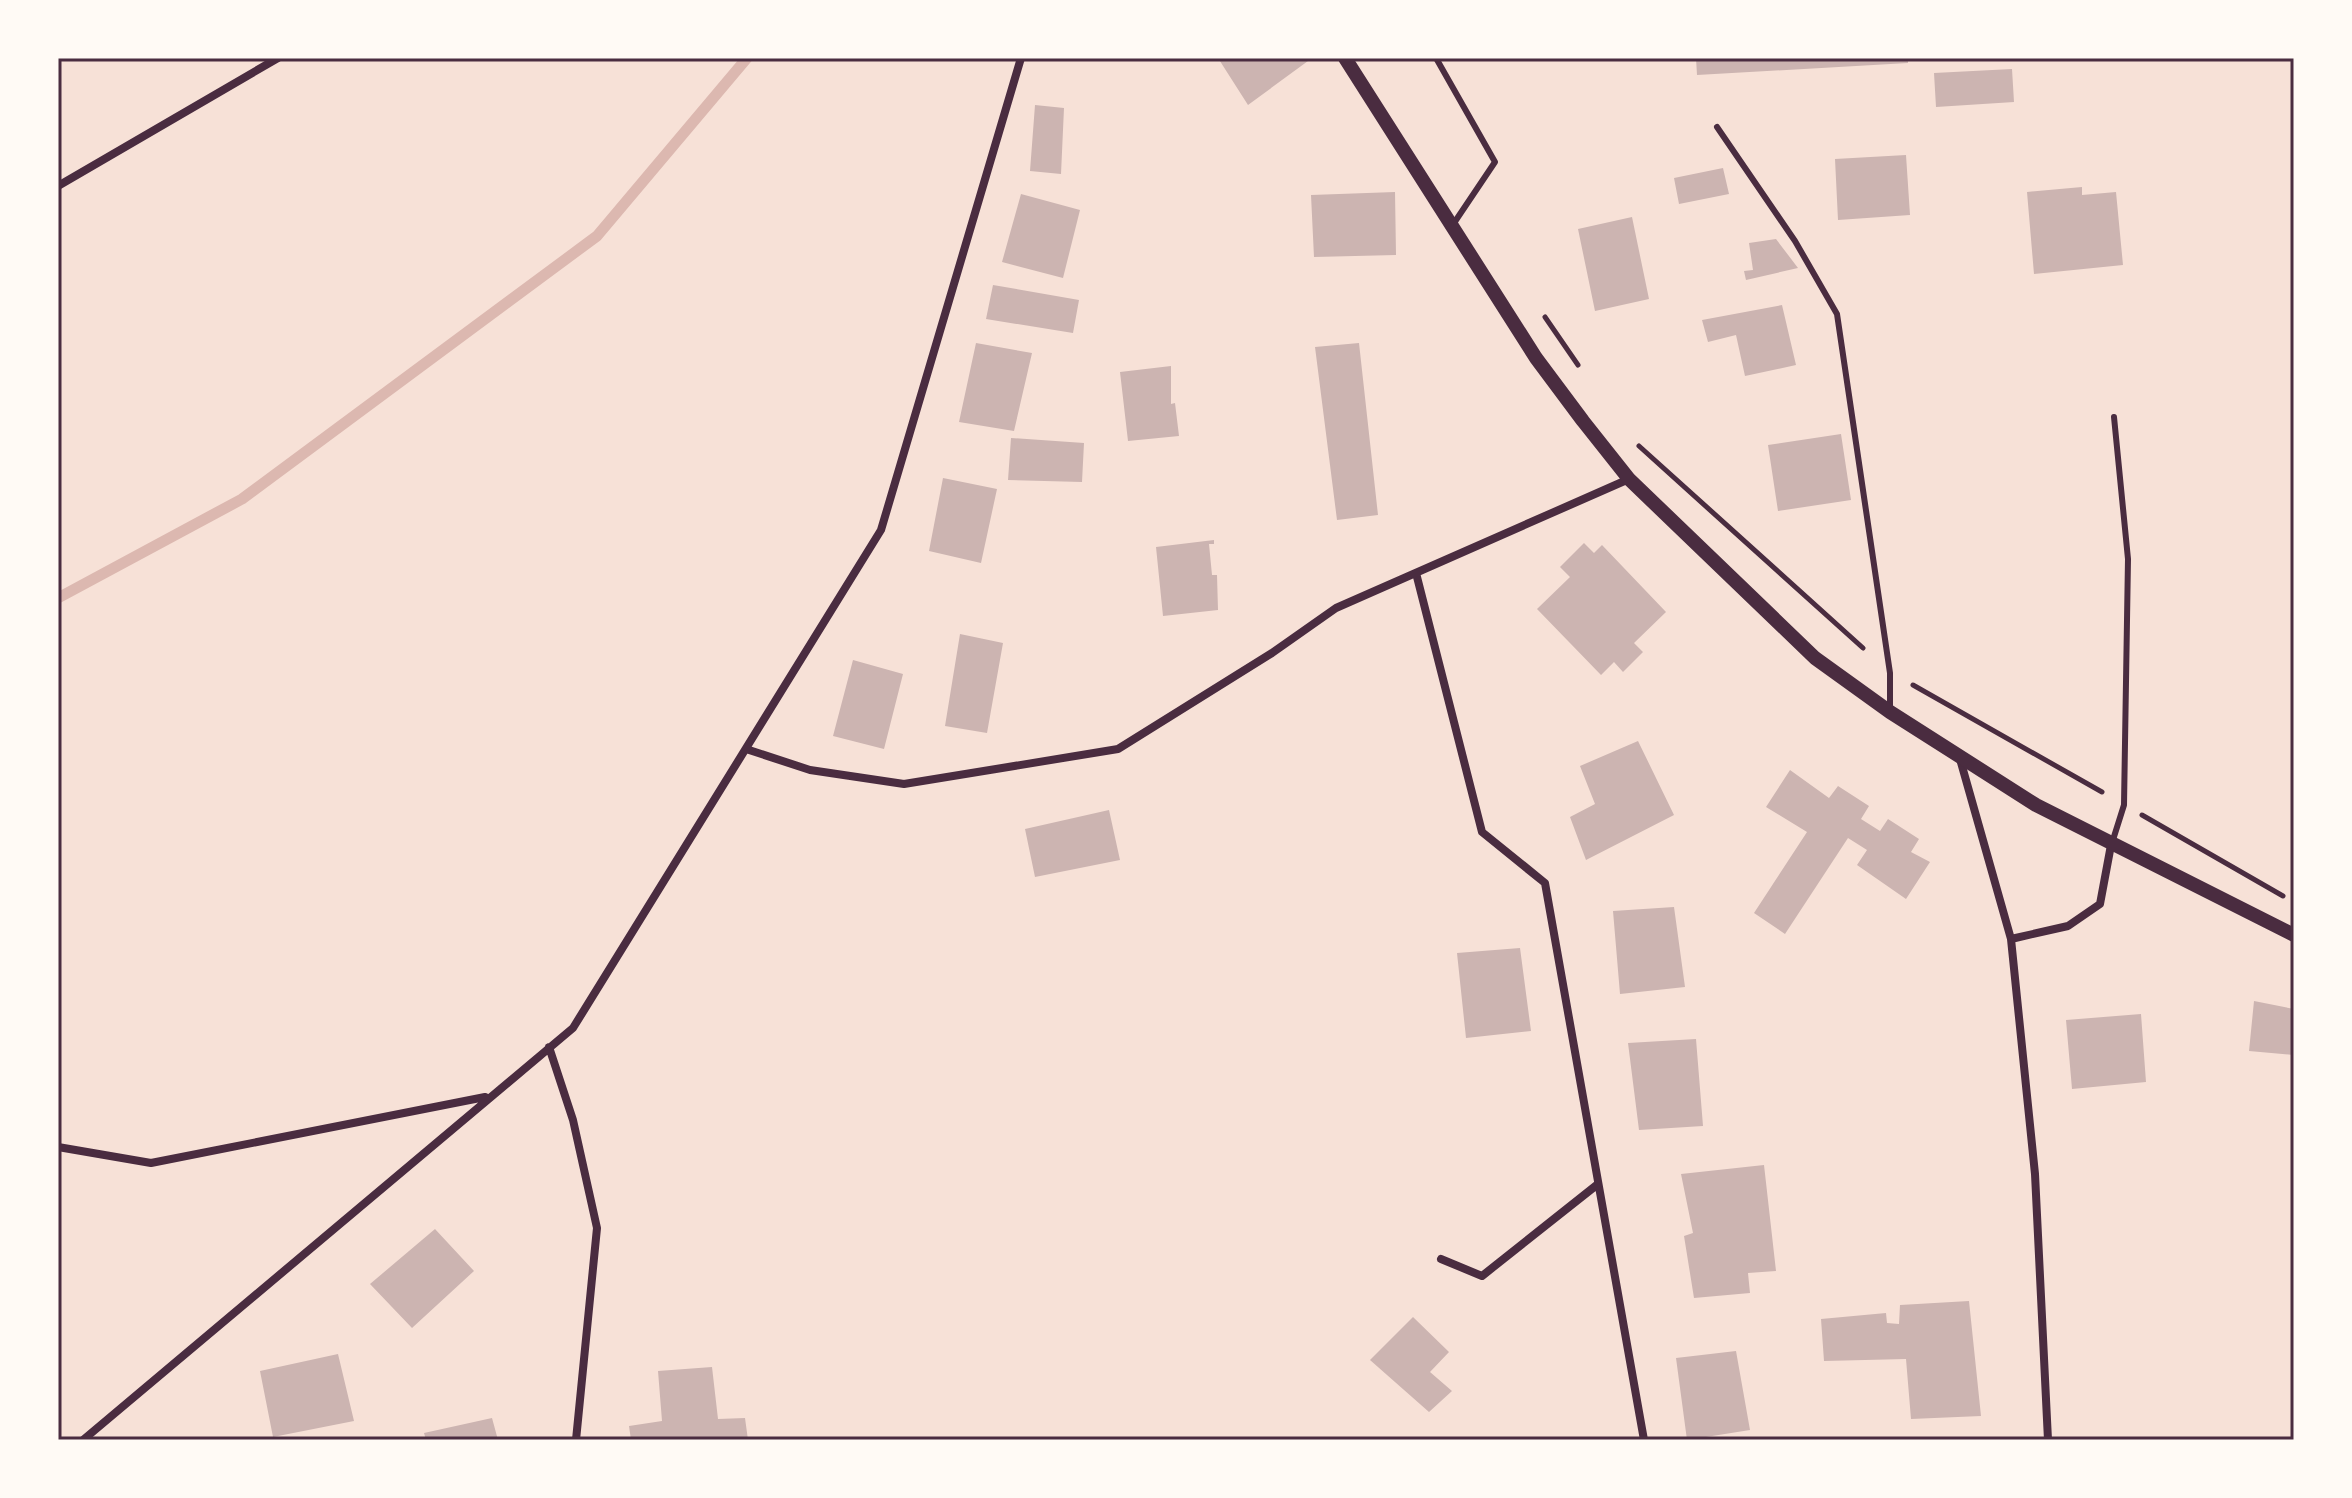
<svg xmlns="http://www.w3.org/2000/svg" width="2352" height="1498" viewBox="0 0 2352 1498" font-family="'Golos Text',sans-serif">
	<style>
		.lines { fill: none; stroke-linecap: round; stroke-linejoin: round }
		.stream { stroke: #dcb8b0; stroke-width: 11 }
		.building { fill: #ccb4b1 }
		.path { stroke: #4a2c40; stroke-width: 5 }
		.service { stroke: #4a2c40; stroke-width: 6 }
		.minor { stroke: #4a2c40; stroke-width: 8 }
		.tertiary { stroke: #4a2c40; stroke-width: 14 }
		.neatline { fill: none; stroke: #4a2c40; stroke-width: 3 }
	</style>
	<rect width="100%" height="100%" fill="#f7e1d7"/>
	<g class="lines">
		<path class="stream" d="M 58,598 L 242,499 L 597,236 L 747,58"/>
	</g>
	<path class="building" d="M 1218,58 L 1306,58 L 1308,61 L 1248,105 Z
		M 1696,58 L 1908,58 L 1908,63 L 1697,75 Z
		M 2012,69 L 2014,102 L 1936,107 L 1934,73 Z
		M 1035,105 L 1064,108 L 1061,174 L 1030,171 Z
		M 1906,155 L 1910,215 L 1838,220 L 1835,159 Z
		M 1723,168 L 1729,194 L 1679,204 L 1674,178 Z
		M 2082,187 L 2082,195 L 2116,192 L 2123,265 L 2034,274 L 2027,192 Z
		M 1395,192 L 1396,255 L 1314,257 L 1311,195 Z
		M 1021,194 L 1080,210 L 1063,278 L 1002,262 Z
		M 1632,217 L 1649,299 L 1595,311 L 1578,229 Z
		M 1776,239 L 1798,268 L 1746,280 L 1744,271 L 1753,270 L 1749,243 Z
		M 993,285 L 1079,300 L 1073,333 L 986,319 Z
		M 1782,305 L 1796,365 L 1745,376 L 1736,335 L 1708,342 L 1702,320 Z
		M 976,343 L 1032,353 L 1014,431 L 959,422 Z
		M 1359,343 L 1378,515 L 1337,520 L 1315,347 Z
		M 1171,366 L 1171,404 L 1175,403 L 1179,436 L 1128,441 L 1120,372 Z
		M 1841,434 L 1851,500 L 1778,511 L 1768,445 Z
		M 1011,438 L 1084,443 L 1082,482 L 1008,480 Z
		M 943,478 L 997,489 L 981,563 L 929,551 Z
		M 1214,540 L 1214,544 L 1209,544 L 1212,575 L 1217,575 L 1218,610 L 1163,616 L 1156,547 Z
		M 1584,543 L 1594,553 L 1602,545 L 1666,612 L 1634,643 L 1643,652 L 1623,672 L 1614,662 L 1601,675 L 1537,609 L 1570,577 L 1560,567 Z
		M 960,634 L 1003,643 L 987,733 L 945,726 Z
		M 853,660 L 903,674 L 884,749 L 833,736 Z
		M 1638,741 L 1674,815 L 1586,860 L 1570,817 L 1595,804 L 1580,766 Z
		M 1790,770 L 1829,798 L 1838,786 L 1869,806 L 1861,819 L 1880,831 L 1888,819 L 1919,839 L 1911,852 L 1930,862 L 1906,899 L 1857,865 L 1867,850 L 1848,838 L 1785,934 L 1754,913 L 1807,832 L 1766,807 Z
		M 1109,810 L 1120,860 L 1035,877 L 1025,829 Z
		M 1674,907 L 1685,987 L 1620,994 L 1613,911 Z
		M 1520,948 L 1531,1031 L 1466,1038 L 1457,953 Z
		M 2254,1001 L 2294,1009 L 2294,1055 L 2249,1051 Z
		M 2141,1014 L 2146,1082 L 2072,1089 L 2066,1020 Z
		M 1696,1039 L 1703,1126 L 1639,1130 L 1628,1043 Z
		M 1764,1165 L 1776,1271 L 1748,1273 L 1750,1293 L 1694,1298 L 1684,1236 L 1693,1233 L 1681,1174 Z
		M 435,1229 L 474,1271 L 412,1328 L 370,1284 Z
		M 1969,1301 L 1981,1416 L 1911,1419 L 1906,1359 L 1824,1361 L 1821,1319 L 1886,1313 L 1887,1323 L 1899,1324 L 1900,1305 Z
		M 1413,1317 L 1449,1352 L 1430,1372 L 1452,1391 L 1429,1412 L 1370,1360 Z
		M 1736,1351 L 1750,1430 L 1687,1440 L 1676,1358 Z
		M 338,1354 L 354,1421 L 273,1437 L 260,1371 Z
		M 712,1367 L 718,1419 L 745,1418 L 748,1440 L 631,1440 L 629,1426 L 662,1421 L 658,1371 Z
		M 492,1418 L 498,1440 L 426,1440 L 424,1433 Z"/>
	<g class="lines">
		<path class="path" d="M 1545,317 L 1578,365
			M 1639,446 L 1863,648
			M 1913,685 L 2102,792
			M 2142,815 L 2283,896"/>
		<path class="service" d="M 1436,58 L 1495,162 L 1452,226
			M 1717,127 L 1795,241 L 1837,314 L 1890,673 L 1890,712
			M 2112,843 L 2124,805 L 2128,559 L 2114,417"/>
		<path class="minor" d="M 58,186 L 278,58
			M 1416,573 L 1482,832 L 1545,883 L 1644,1440
			M 746,749 L 810,770 L 904,784 L 1118,749 L 1272,653 L 1336,608 L 1629,479
			M 1960,759 L 2011,939 L 2035,1174 L 2048,1440
			M 2011,939 L 2068,926 L 2100,904 L 2111,845
			M 549,1047 L 573,1120 L 597,1228 L 576,1440
			M 58,1147 L 151,1163 L 485,1097
			M 1441,1259 L 1482,1276 L 1598,1184
			M 83,1440 L 573,1028 L 881,530 L 1021,58"/>
		<path class="tertiary" d="M 1345,58 L 1536,358 L 1583,421 L 1629,479 L 1815,658 L 1890,712 L 2036,805 L 2294,935"/>
	</g>
	<rect width="2352" height="1498" fill="none" stroke="#fffaf5" stroke-width="120"/>
	<rect x="60" y="60" width="2232" height="1378" class="neatline"/>
</svg>
